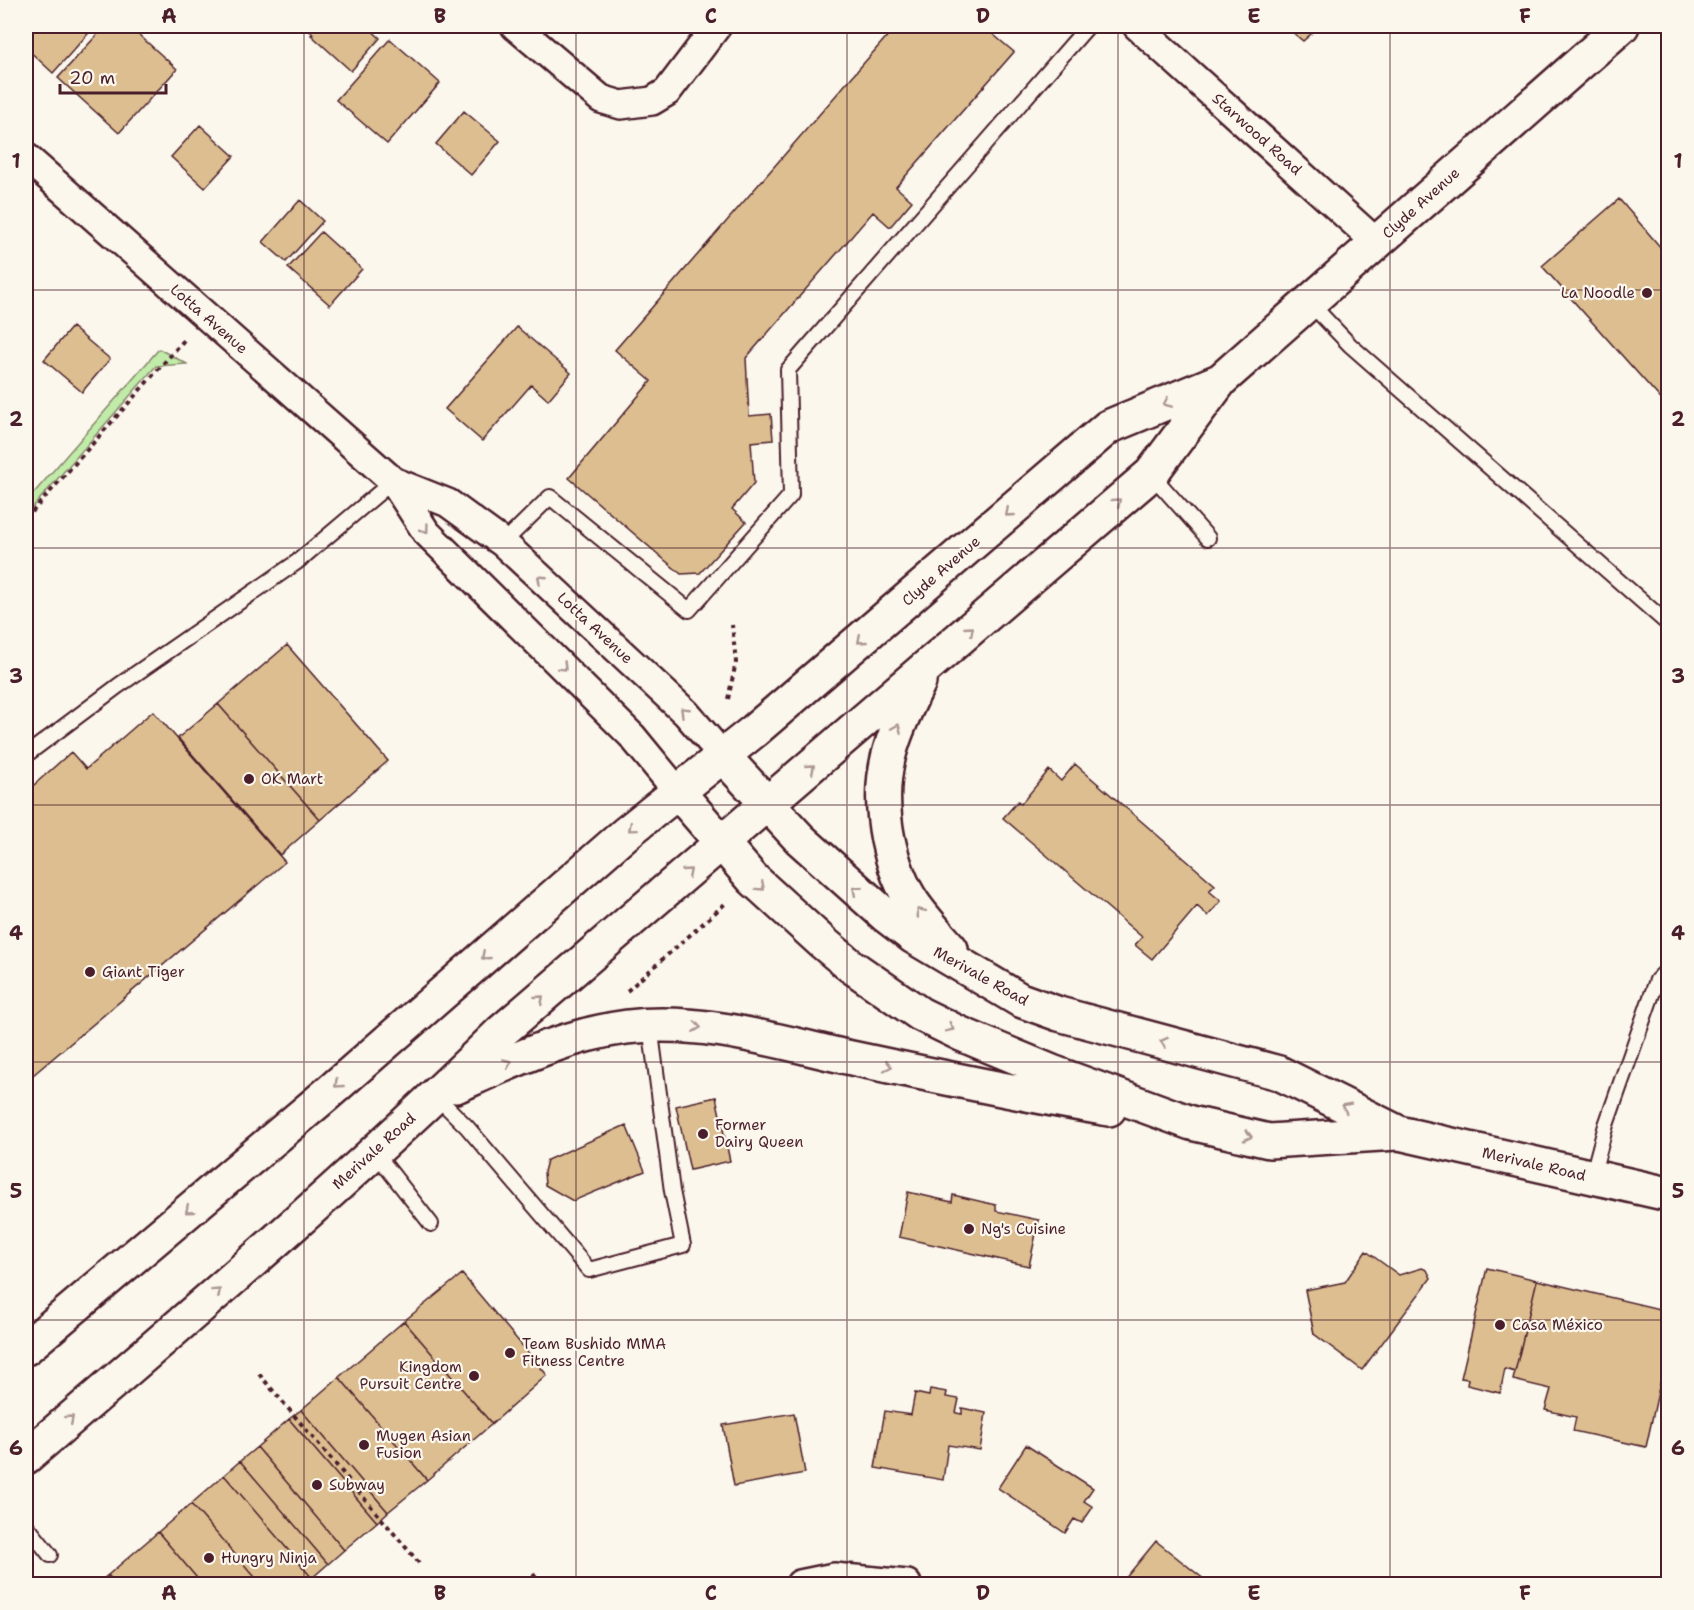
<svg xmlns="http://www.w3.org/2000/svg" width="1694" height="1610" viewBox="0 0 1694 1610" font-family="'Shantell Sans',sans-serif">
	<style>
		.green { fill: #c1eba8; stroke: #86856a; stroke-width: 1.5 }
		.building { fill: #dcbe90; stroke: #4a1f2b; stroke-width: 1.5 }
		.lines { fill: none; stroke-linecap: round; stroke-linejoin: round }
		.service-casing { stroke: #4a1f2b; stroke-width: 18 }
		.minor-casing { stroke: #4a1f2b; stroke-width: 32 }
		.secondary-casing { stroke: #4a1f2b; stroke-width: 38 }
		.path { stroke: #4a1f2b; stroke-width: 4; stroke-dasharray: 4.5 4.5; stroke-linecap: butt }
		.service { stroke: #fbf7ec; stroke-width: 14 }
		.minor { stroke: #fbf7ec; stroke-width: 27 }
		.secondary { stroke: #fbf7ec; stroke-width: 33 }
		.oneway { stroke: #ab9695 }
		.grid { fill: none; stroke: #4a1f2b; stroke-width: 1.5; stroke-opacity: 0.55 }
		.poi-dot { fill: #4a1f2b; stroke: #fbf7ec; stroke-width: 2 }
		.labels { text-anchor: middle; stroke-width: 4.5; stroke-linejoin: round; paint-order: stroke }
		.street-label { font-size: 15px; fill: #4a1f2b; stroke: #fbf7ec }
		.poi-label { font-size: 15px; fill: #4a1f2b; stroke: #fbf7ec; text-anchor: start }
		.neatline { fill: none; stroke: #4a1f2b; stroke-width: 2 }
		.grid-label { font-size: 20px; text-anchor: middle; font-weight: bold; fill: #4a1f2b }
	</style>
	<rect width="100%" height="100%" fill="#fbf7ec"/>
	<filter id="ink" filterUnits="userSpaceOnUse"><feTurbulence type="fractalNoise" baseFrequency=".0167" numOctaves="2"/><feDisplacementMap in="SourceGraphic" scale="12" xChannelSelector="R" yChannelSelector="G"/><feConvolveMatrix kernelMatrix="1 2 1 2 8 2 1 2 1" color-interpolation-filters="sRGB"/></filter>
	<g filter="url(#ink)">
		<path class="green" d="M 159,349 L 187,364 L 156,366 L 26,515 L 26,502 Z"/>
		<path class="building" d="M 26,26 L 95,26 L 53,73 L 26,48 Z
			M 105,26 L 129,26 L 177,69 L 119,133 L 58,78 Z
			M 304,26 L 367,26 L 380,38 L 351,71 L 311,35 L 313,34 Z
			M 896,26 L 983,26 L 1014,52 L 896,187 L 912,201 L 890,227 L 873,212 L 746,358 L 749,416 L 771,414 L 773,440 L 751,442 L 754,483 L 732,509 L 746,522 L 700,573 L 681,574 L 569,478 L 651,381 L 615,350 Z
			M 1285,26 L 1320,26 L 1303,41 Z
			M 390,39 L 440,83 L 387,144 L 336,100 Z
			M 464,111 L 500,141 L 471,175 L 436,144 Z
			M 200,125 L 234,156 L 205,188 L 171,157 Z
			M 1619,199 L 1668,256 L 1668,407 L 1542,266 Z
			M 300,200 L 323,221 L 286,262 L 263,242 Z
			M 321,232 L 362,269 L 330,305 L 288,268 Z
			M 72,327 L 110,359 L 82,392 L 44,360 Z
			M 517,327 L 571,373 L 548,400 L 531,385 L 482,441 L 445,409 Z
			M 287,645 L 388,761 L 320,820 L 218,704 Z
			M 218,704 L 320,820 L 280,855 L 178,738 Z
			M 153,711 L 285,862 L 26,1081 L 26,792 L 71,752 L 86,769 Z
			M 1075,764 L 1215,885 L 1209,891 L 1221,901 L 1208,916 L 1197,906 L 1152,959 L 1135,945 L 1142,937 L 1003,818 L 1018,801 L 1021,804 L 1049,770 L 1061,781 Z
			M 716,1097 L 730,1161 L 690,1170 L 676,1106 Z
			M 626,1125 L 645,1171 L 573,1201 L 545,1185 L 544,1172 L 547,1160 Z
			M 908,1192 L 952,1202 L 953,1195 L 996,1205 L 996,1211 L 1039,1220 L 1029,1266 L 899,1237 Z
			M 1366,1251 L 1399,1275 L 1422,1268 L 1427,1270 L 1431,1278 L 1362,1370 L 1314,1334 L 1305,1290 L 1345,1282 Z
			M 1487,1268 L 1537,1280 L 1515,1372 L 1505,1369 L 1500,1393 L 1467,1385 L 1468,1379 L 1461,1378 Z
			M 462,1274 L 547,1375 L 492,1424 L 404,1321 Z
			M 1537,1280 L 1668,1311 L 1668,1366 L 1664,1365 L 1646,1447 L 1573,1431 L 1576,1417 L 1545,1410 L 1551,1389 L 1513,1380 Z
			M 404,1321 L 492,1424 L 427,1480 L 339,1377 Z
			M 339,1377 L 427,1480 L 388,1512 L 301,1410 Z
			M 930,1389 L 947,1392 L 946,1397 L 959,1399 L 956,1413 L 962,1414 L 962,1408 L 986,1413 L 980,1450 L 948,1445 L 943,1480 L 875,1468 L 885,1411 L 911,1415 L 915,1393 L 929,1396 Z
			M 301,1410 L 388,1512 L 377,1522 L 289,1419 Z
			M 794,1413 L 805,1473 L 734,1486 L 723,1425 Z
			M 289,1419 L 377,1522 L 344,1550 L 257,1447 Z
			M 1026,1445 L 1093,1488 L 1084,1501 L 1093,1507 L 1082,1523 L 1074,1519 L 1065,1533 L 998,1488 Z
			M 257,1447 L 344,1550 L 328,1564 L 240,1461 Z
			M 240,1461 L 328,1564 L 312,1578 L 224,1475 Z
			M 224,1475 L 312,1578 L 305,1584 L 261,1584 L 191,1504 Z
			M 191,1504 L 261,1584 L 202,1584 L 158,1532 Z
			M 158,1532 L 202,1584 L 116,1584 L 108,1575 Z
			M 1156,1541 L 1210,1584 L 1130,1584 L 1124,1580 Z
			M 108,1575 L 116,1584 L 97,1584 Z"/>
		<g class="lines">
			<g class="service-casing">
				<path id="service" d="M 1309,302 L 1350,345 L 1668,624
					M 1151,474 L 1208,538
					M 503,543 L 550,497 L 689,610 L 791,495 L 788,370 L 1088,26
					M 26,755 L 118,686 L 297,562 L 393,481
					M 436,1096 L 467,1127 L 589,1270 L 683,1245 L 672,1191 L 650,1026
					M 374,1151 L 431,1224
					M 1592,1177 L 1606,1125 L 1657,980 L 1668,969
					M 26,1525 L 50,1555"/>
			</g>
			<g class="minor-casing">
				<path id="minor" d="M 515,26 L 601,99 L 621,105 L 652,101 L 667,92 L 717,26
					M 1137,26 L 1377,243
					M 26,157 L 393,481 L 426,532 L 632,736 L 678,792
					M 393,481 L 448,503 L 503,543 L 686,713 L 723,756
					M 800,1584 L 834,1577 L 907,1584"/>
			</g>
			<g class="secondary-casing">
				<path id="secondary" d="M 919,682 C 891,739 875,775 888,840 C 893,863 900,884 913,903 C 924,919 938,934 951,949
					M 723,756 L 800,839 L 885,915 L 914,937 L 1020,1000 L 1059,1014 L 1279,1073 L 1399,1133 L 1668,1194
					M 678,792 L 753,879 L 821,941 L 851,966 L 920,1014 L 961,1034 L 1052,1072 L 1191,1123 L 1269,1141 L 1397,1133
					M 456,1086 C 512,1061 566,1035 627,1027 C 699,1018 773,1040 842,1056 C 931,1075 1019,1094 1109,1109
					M 26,1348 L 327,1094 L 625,834 L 754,731 L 1108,427 L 1219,381
					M 26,1457 C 187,1319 349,1181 501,1032 L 1151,474 L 1221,380 L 1622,26"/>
			</g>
			<path class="path" d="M 26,519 L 185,339
				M 728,699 L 736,662 L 732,625
				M 627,991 L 727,902
				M 259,1374 L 419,1563
				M 533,1574 L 541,1584"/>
			<use href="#service" class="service"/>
			<use href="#minor" class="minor"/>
			<use href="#secondary" class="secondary"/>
		</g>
		<defs><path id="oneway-chevron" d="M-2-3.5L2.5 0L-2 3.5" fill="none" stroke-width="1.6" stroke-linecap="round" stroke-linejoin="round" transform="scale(1.5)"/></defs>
		<g class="oneway">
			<use href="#oneway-chevron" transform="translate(1167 403) rotate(157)"/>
			<use href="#oneway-chevron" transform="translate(1117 502) rotate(-41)"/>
			<use href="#oneway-chevron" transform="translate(1009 513) rotate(139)"/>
			<use href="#oneway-chevron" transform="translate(425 529) rotate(53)"/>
			<use href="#oneway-chevron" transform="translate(541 579) rotate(-137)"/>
			<use href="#oneway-chevron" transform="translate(970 630) rotate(-41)"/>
			<use href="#oneway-chevron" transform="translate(861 640) rotate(139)"/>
			<use href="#oneway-chevron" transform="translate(563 667) rotate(45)"/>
			<use href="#oneway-chevron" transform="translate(684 711) rotate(-136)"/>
			<use href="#oneway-chevron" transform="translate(897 728) rotate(-67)"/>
			<use href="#oneway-chevron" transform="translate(811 768) rotate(-41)"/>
			<use href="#oneway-chevron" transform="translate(632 828) rotate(140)"/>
			<use href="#oneway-chevron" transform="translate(688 872) rotate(-41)"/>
			<use href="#oneway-chevron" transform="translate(761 887) rotate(42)"/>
			<use href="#oneway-chevron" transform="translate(856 890) rotate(-140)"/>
			<use href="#oneway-chevron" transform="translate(920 912) rotate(-130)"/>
			<use href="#oneway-chevron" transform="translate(485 956) rotate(139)"/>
			<use href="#oneway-chevron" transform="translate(540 999) rotate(-41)"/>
			<use href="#oneway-chevron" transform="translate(697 1027) rotate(8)"/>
			<use href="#oneway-chevron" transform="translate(950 1028) rotate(26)"/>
			<use href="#oneway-chevron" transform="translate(1164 1042) rotate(-165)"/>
			<use href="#oneway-chevron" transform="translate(508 1063) rotate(-23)"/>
			<use href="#oneway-chevron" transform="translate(888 1066) rotate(12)"/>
			<use href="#oneway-chevron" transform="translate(338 1084) rotate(139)"/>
			<use href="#oneway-chevron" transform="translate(1346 1107) rotate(-153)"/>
			<use href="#oneway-chevron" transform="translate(1248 1136) rotate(13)"/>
			<use href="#oneway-chevron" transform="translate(189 1210) rotate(140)"/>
			<use href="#oneway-chevron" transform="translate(217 1292) rotate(-42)"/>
			<use href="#oneway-chevron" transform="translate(70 1419) rotate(-41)"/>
		</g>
	</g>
	<path class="grid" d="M 304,26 L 304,1584M 576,26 L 576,1584M 847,26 L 847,1584M 1118,26 L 1118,1584M 1390,26 L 1390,1584M 26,290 L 1668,290M 26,548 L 1668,548M 26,805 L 1668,805M 26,1062 L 1668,1062M 26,1320 L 1668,1320"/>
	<g class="poi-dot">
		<circle cx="1647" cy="293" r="6"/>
		<circle cx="249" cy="779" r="6"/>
		<circle cx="90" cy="972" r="6"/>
		<circle cx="703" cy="1134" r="6"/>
		<circle cx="969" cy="1229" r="6"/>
		<circle cx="1500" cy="1325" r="6"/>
		<circle cx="510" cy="1353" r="6"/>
		<circle cx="474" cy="1376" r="6"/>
		<circle cx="364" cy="1445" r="6"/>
		<circle cx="317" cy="1485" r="6"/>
		<circle cx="209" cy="1558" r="6"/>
	</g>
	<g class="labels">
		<g class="street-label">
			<text transform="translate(1257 134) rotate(42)" y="5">Starwood Road</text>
			<text transform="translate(1421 203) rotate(-42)" y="5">Clyde Avenue</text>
			<text transform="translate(209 319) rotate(41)" y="5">Lotta Avenue</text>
			<text transform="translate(941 571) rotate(-41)" y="5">Clyde Avenue</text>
			<text transform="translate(595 628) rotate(43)" y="5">Lotta Avenue</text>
			<text transform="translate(981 976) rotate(29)" y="5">Merivale Road</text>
			<text transform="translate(374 1151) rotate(-42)" y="5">Merivale Road</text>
			<text transform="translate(1534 1164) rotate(13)" y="5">Merivale Road</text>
		</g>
		<g class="poi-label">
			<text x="1635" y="298" text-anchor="end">La Noodle</text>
			<text x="261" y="784">OK Mart</text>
			<text x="102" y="977">Giant Tiger</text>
			<text x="715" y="1130">Former<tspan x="715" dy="17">Dairy Queen</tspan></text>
			<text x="981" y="1234">Ng's Cuisine</text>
			<text x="1512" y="1330">Casa México</text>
			<text x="522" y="1349">Team Bushido MMA<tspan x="522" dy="17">Fitness Centre</tspan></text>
			<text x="462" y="1372" text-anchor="end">Kingdom<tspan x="462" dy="17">Pursuit Centre</tspan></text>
			<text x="376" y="1441">Mugen Asian<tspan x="376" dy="17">Fusion</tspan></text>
			<text x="329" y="1490">Subway</text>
			<text x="221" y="1563">Hungry Ninja</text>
		</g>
	</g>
	<rect width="1694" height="1610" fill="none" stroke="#fbf7ec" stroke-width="66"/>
	<path d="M60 84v9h106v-9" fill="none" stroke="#4a1f2b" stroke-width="3"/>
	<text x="69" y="84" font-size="18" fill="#4a1f2b" stroke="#fbf7ec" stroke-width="4.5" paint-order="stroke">20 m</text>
	<rect x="33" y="33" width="1628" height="1544" class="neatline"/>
	<g class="grid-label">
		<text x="169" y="23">A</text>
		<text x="440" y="23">B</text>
		<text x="711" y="23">C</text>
		<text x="983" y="23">D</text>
		<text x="1254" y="23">E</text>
		<text x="1525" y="23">F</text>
		<text x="16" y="168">1</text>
		<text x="1678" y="168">1</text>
		<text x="16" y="426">2</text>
		<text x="1678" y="426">2</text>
		<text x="16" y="683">3</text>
		<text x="1678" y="683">3</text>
		<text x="16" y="940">4</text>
		<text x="1678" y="940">4</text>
		<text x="16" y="1198">5</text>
		<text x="1678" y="1198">5</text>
		<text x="16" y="1455">6</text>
		<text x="1678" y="1455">6</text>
		<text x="169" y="1600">A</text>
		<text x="440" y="1600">B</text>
		<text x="711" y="1600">C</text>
		<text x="983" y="1600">D</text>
		<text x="1254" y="1600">E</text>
		<text x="1525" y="1600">F</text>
	</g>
</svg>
